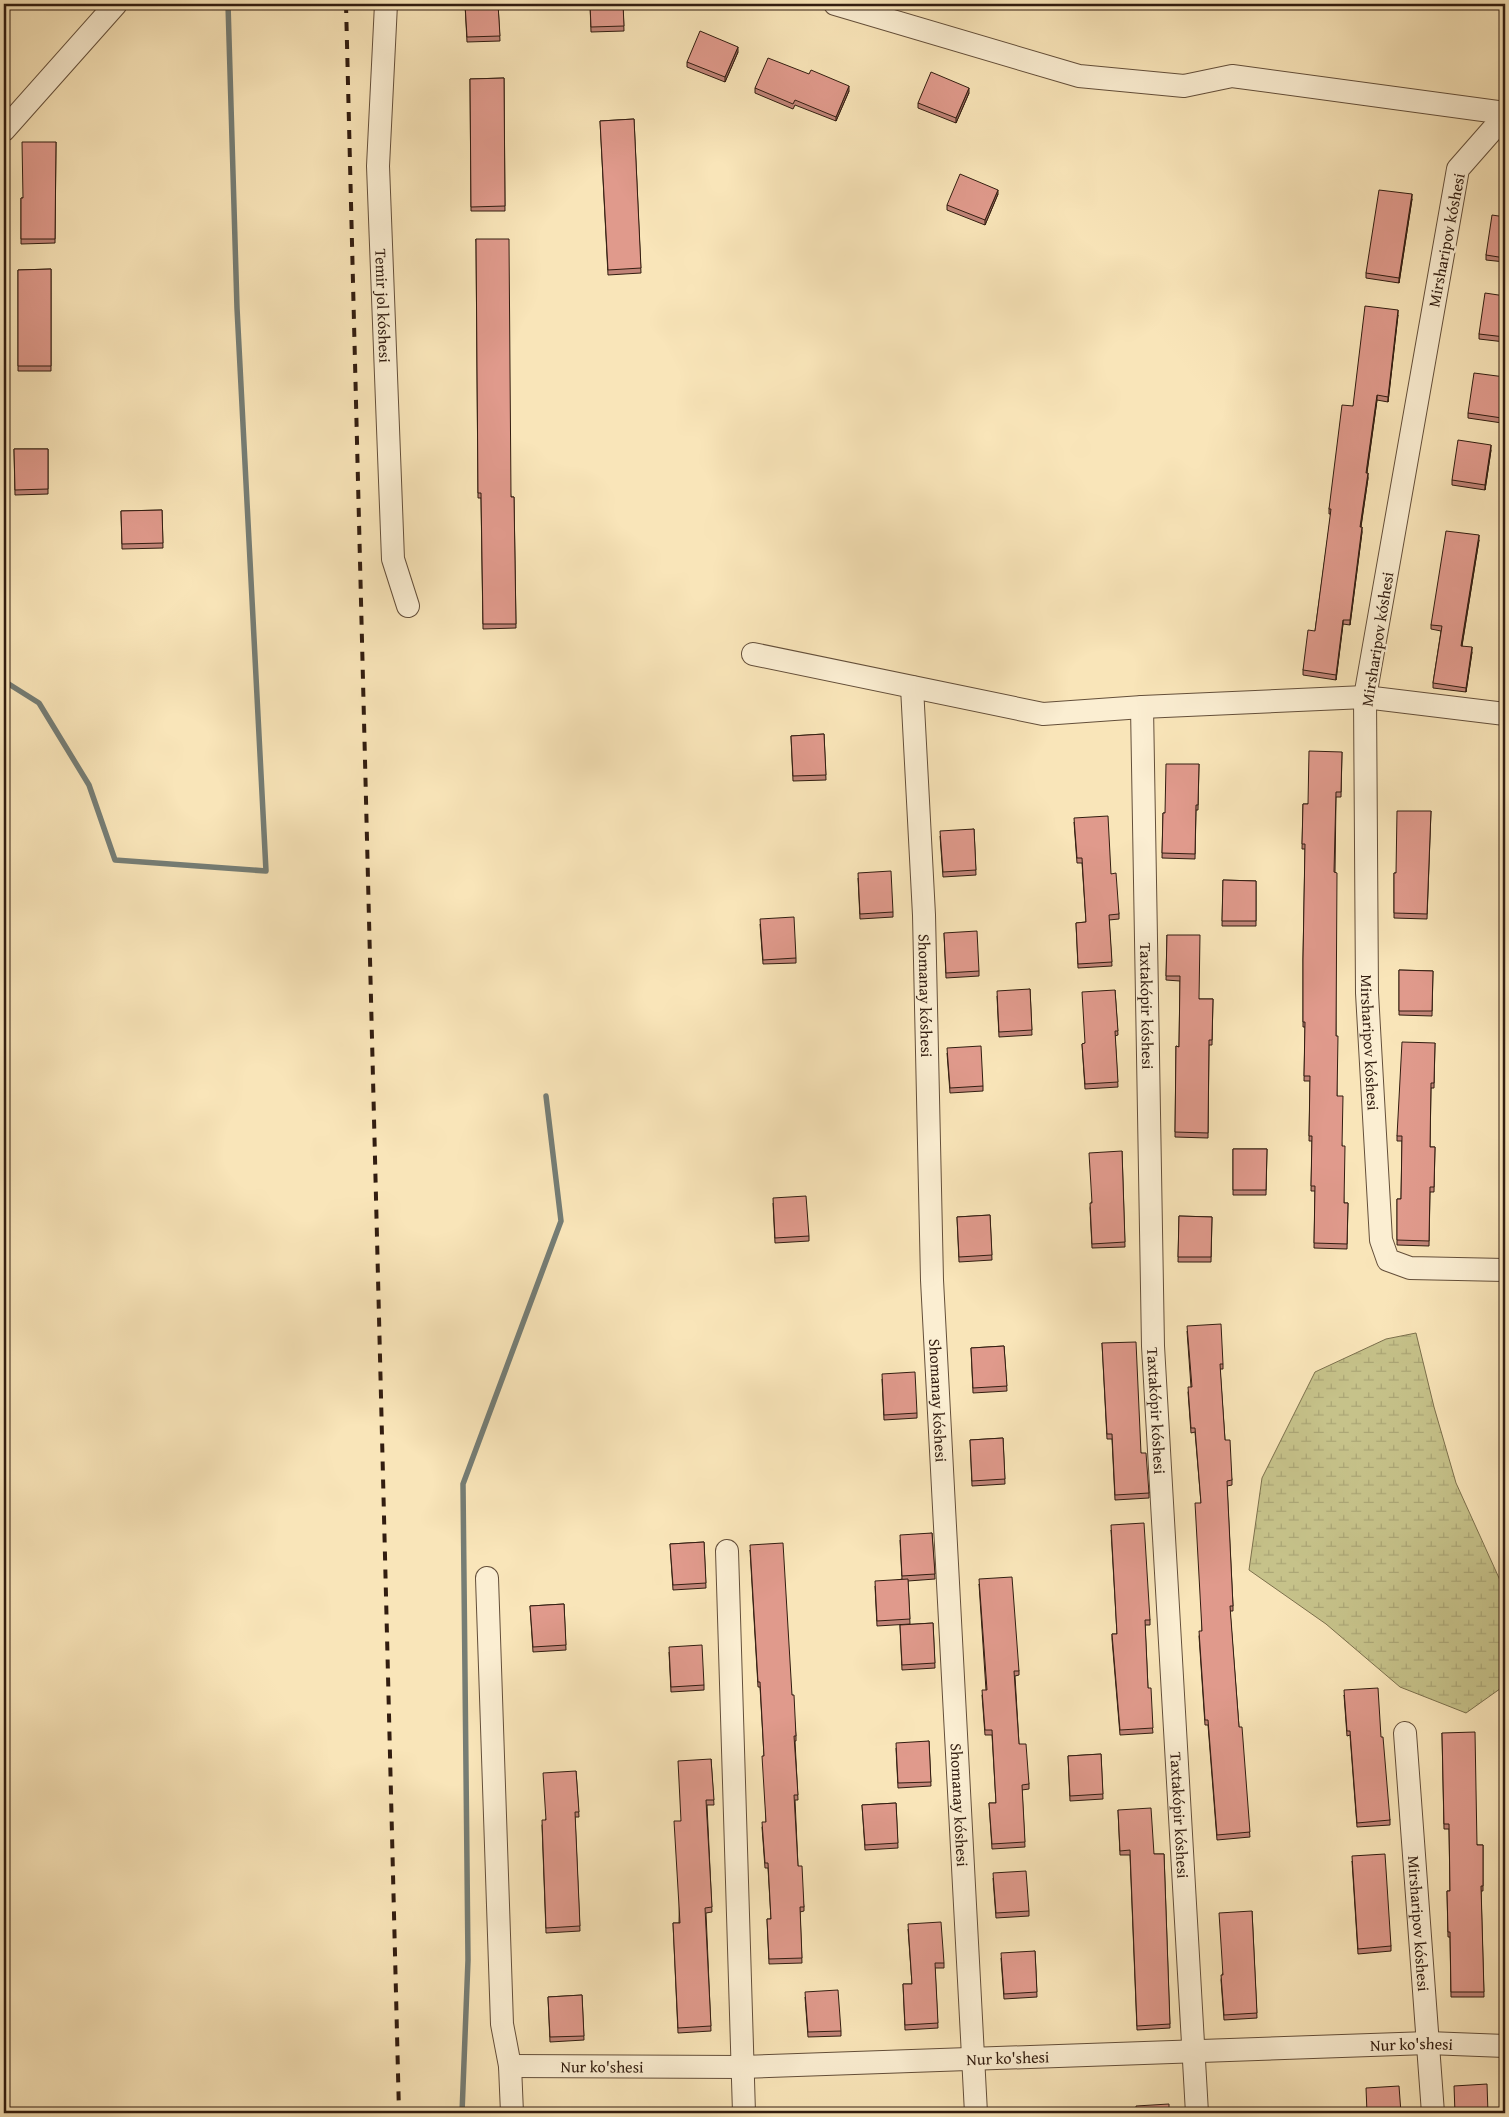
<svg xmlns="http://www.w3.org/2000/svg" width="1509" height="2117" viewBox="0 0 1509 2117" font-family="'Gentium Book Plus',serif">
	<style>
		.wetland { fill: url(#wetland-marsh); stroke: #7c704d }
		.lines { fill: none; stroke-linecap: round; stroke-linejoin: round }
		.stream { stroke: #757d75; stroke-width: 5.5 }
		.minor-casing { stroke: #644f3a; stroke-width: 24 }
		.minor { stroke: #fbeed2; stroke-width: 22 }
		.rail { stroke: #321d10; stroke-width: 4; stroke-dasharray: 9 9; stroke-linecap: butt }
		.wall { fill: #c18478; stroke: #321d10 }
		.shaded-wall { fill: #9d6c62; stroke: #321d10 }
		.building { fill: #e09a8c; stroke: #321d10 }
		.labels { text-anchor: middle; stroke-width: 4.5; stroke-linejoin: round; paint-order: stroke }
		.street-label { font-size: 16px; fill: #321d10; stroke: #fbeed2 }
	</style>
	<defs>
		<pattern id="wetland-marsh" width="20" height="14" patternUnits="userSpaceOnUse" patternTransform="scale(1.25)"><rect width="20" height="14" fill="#c6c28a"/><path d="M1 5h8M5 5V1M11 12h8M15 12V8" fill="none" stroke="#aba676"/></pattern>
	</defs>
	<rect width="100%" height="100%" fill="#f9e5b9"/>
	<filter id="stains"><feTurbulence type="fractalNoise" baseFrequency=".004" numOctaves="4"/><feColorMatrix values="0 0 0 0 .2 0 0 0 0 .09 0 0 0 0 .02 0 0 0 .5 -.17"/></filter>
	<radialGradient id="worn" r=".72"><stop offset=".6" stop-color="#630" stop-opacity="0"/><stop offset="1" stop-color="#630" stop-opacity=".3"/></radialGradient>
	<path class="wetland" d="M 1416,1333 L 1434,1407 L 1456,1483 L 1504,1589 L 1504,1686 L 1466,1713 L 1400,1687 L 1326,1624 L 1249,1570 L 1262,1478 L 1315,1372 L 1386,1339 Z"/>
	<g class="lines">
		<path class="stream" d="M 4,681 L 39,703 L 89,785 L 115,860 L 266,871 L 237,308 L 228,4
			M 462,2113 L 468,1960 L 463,1484 L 561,1221 L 546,1096"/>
		<g class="minor-casing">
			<g id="minor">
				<path id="s1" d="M 386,4 L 378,166 L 393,559 L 408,606"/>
				<path d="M 835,4 L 1079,76 L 1184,86 L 1232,76 L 1505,113"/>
				<path id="s2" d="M 1505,124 L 1494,128 L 1458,169 L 1365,697 L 1367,993 L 1381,1240 L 1388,1260 L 1410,1268 L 1505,1270"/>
				<path d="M 4,130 L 116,4"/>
				<path d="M 753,654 L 1043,714 L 1142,707 L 1365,697 L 1505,714"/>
				<path id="s3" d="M 912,687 L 924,915 L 932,1280 L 976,2113"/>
				<path id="s4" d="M 1142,707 L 1153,1346 L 1197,2113"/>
				<path d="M 727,1551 L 744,2113"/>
				<path d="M 487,1578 L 502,2024 L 510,2066 L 512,2113"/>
				<path id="s5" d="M 1405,1733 L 1433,2113"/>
				<path id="s6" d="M 510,2066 L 742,2067 L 1428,2043 L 1505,2046"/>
			</g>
		</g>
		<use href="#minor" class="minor"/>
		<path class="rail" d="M 346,4 L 399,2113"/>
	</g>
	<path class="wall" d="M 465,4 L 498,4 L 500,41 L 467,42 Z
		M 590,4 L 623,4 L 624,31 L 591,32 Z
		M 738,52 L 725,82 L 687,67 L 687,62 Z
		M 504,78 L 505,211 L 471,211 L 470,79 Z
		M 755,88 L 849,91 L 836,121 L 795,105 L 793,109 L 755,93 Z
		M 969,93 L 956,123 L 918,108 L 918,103 Z
		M 634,119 L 641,273 L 608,275 L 600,121 Z
		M 56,142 L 55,243 L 21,244 L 21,198 L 23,198 Z
		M 998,194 L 985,225 L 947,210 L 947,205 Z
		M 1412,199 L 1399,283 L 1366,278 L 1366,273 Z
		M 1505,217 L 1505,262 L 1486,260 L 1486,255 Z
		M 476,239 L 511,497 L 514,497 L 516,628 L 483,629 L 481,498 L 478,498 Z
		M 51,269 L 51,371 L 18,371 L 18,270 Z
		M 1505,296 L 1505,342 L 1479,339 L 1479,334 Z
		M 1398,315 L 1388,402 L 1377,400 L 1367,473 L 1368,478 L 1361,527 L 1362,532 L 1350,625 L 1343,624 L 1336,680 L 1303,675 L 1303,670 L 1315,631 L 1331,514 L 1329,514 L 1329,509 L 1353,406 Z
		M 1505,377 L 1502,423 L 1468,418 L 1468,413 Z
		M 14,449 L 48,449 L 48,494 L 15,495 Z
		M 1491,450 L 1485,490 L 1452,485 L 1452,480 Z
		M 162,510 L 163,548 L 122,549 L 121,511 Z
		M 1479,540 L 1462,646 L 1472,652 L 1466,692 L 1433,688 L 1433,683 L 1441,631 L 1431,629 L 1431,625 Z
		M 824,734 L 826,780 L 793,781 L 791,736 Z
		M 1342,752 L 1341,797 L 1336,797 L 1335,872 L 1336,1036 L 1337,1096 L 1342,1146 L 1344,1203 L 1348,1203 L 1347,1249 L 1314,1248 L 1315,1191 L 1311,1191 L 1312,1141 L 1309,1141 L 1310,1081 L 1304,1081 L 1305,1027 L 1303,1027 L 1303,959 L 1305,849 L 1302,849 L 1303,804 L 1308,804 Z
		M 1199,764 L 1198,810 L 1196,810 L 1195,859 L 1162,858 L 1163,813 L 1165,813 Z
		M 1431,811 L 1427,919 L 1394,918 L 1394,873 L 1396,873 Z
		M 1074,822 L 1111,874 L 1119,914 L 1119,919 L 1109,920 L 1112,966 L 1078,968 L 1076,923 L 1086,922 L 1082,863 L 1077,863 Z
		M 974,829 L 976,875 L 943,877 L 940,836 Z
		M 858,878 L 893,912 L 893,917 L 860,919 Z
		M 1223,880 L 1256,881 L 1256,926 L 1222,926 Z
		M 760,924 L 796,958 L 796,963 L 763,964 Z
		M 944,933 L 979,971 L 979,976 L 946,978 Z
		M 1167,935 L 1199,999 L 1213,999 L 1212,1045 L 1209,1045 L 1208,1138 L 1175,1137 L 1176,1046 L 1179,1047 L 1180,981 L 1166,980 Z
		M 1399,970 L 1433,971 L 1432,1016 L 1399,1015 Z
		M 1030,989 L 1032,1035 L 999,1037 L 997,996 Z
		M 1115,990 L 1118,1035 L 1115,1036 L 1118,1087 L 1085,1089 L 1082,1044 L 1085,1043 Z
		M 1435,1043 L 1434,1088 L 1431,1088 L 1430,1147 L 1435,1147 L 1434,1192 L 1430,1192 L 1429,1246 L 1397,1245 L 1397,1199 L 1401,1199 L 1402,1141 L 1397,1141 L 1397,1136 Z
		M 947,1053 L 983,1086 L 983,1091 L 950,1093 Z
		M 1233,1149 L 1267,1149 L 1266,1195 L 1233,1195 Z
		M 1122,1151 L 1125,1247 L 1092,1248 L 1090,1208 L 1091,1203 Z
		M 773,1203 L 809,1236 L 809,1241 L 775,1243 Z
		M 990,1215 L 992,1260 L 959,1262 L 957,1217 Z
		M 1179,1216 L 1212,1217 L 1211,1262 L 1178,1262 Z
		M 1187,1331 L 1223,1364 L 1223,1369 L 1220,1369 L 1225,1440 L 1232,1480 L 1232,1485 L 1227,1486 L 1233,1606 L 1233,1611 L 1230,1611 L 1239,1727 L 1250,1837 L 1217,1840 L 1208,1725 L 1205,1725 L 1199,1636 L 1202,1631 L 1201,1503 L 1195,1432 L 1191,1433 L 1188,1392 L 1191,1387 Z
		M 1102,1343 L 1141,1453 L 1149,1493 L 1149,1498 L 1115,1500 L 1112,1439 L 1107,1439 Z
		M 1004,1346 L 1007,1391 L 973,1393 L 971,1348 Z
		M 882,1379 L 917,1413 L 917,1418 L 884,1420 Z
		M 1003,1438 L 1005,1484 L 972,1486 L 970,1440 Z
		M 1111,1530 L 1150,1620 L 1150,1625 L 1145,1625 L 1148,1688 L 1153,1733 L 1120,1735 L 1112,1639 L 1112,1634 L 1117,1634 Z
		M 932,1533 L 935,1579 L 908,1581 L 910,1624 L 877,1626 L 875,1586 L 902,1579 L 900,1540 Z
		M 704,1542 L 706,1588 L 673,1590 L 670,1544 Z
		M 750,1550 L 792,1695 L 796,1736 L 796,1741 L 795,1741 L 798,1800 L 795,1800 L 798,1866 L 804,1907 L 804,1911 L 800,1912 L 802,1963 L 769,1964 L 767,1919 L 771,1919 L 768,1868 L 765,1868 L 762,1827 L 766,1822 L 764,1756 L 760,1687 L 758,1687 Z
		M 979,1584 L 1019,1671 L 1019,1675 L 1015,1676 L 1019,1744 L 1029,1784 L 1029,1789 L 1022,1790 L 1025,1847 L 992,1849 L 989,1803 L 996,1803 L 992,1735 L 985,1735 L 982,1695 L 986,1690 Z
		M 564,1604 L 566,1650 L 533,1652 L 530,1606 Z
		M 933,1623 L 935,1668 L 902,1670 L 900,1625 Z
		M 669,1652 L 704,1685 L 704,1690 L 671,1692 Z
		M 1344,1695 L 1390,1820 L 1390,1825 L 1357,1827 L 1350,1735 L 1347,1736 Z
		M 1442,1733 L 1477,1845 L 1483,1845 L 1483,1891 L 1481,1891 L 1484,1997 L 1451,1997 L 1450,1937 L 1448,1937 L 1447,1891 L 1450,1891 L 1449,1829 L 1444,1829 Z
		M 929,1741 L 931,1786 L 898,1788 L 896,1748 Z
		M 1101,1754 L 1103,1799 L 1070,1801 L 1068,1756 Z
		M 711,1759 L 714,1805 L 707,1805 L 712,1912 L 706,1913 L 711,2031 L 678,2033 L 673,1923 L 679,1923 L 681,1821 Z
		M 576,1771 L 579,1817 L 575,1817 L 580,1931 L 546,1933 L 542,1825 Z
		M 896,1803 L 898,1848 L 865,1850 L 862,1805 Z
		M 1118,1810 L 1154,1854 L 1164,1854 L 1170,2028 L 1137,2030 L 1130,1855 L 1120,1855 Z
		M 1352,1861 L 1391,1946 L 1391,1951 L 1358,1954 Z
		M 993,1878 L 1029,1911 L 1029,1916 L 996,1918 Z
		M 1252,1911 L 1257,2018 L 1224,2020 L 1221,1980 L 1222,1975 Z
		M 908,1929 L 944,1963 L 944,1968 L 935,1968 L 938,2028 L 905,2030 L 903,1984 L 912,1984 Z
		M 1035,1951 L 1037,1997 L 1004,1999 L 1001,1958 Z
		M 582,1995 L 584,2040 L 550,2042 L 548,1997 Z
		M 805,1997 L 841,2031 L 841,2036 L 808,2037 Z"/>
	<path class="shaded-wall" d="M 738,47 L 738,52 L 725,82 L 725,77 Z
		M 849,86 L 849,91 L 836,121 L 836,117 Z
		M 969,88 L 969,93 L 956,123 L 956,118 Z
		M 998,190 L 998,194 L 985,225 L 985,220 Z
		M 1412,194 L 1412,199 L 1399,283 L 1399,278 Z
		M 1398,310 L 1398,315 L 1388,402 L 1388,397 Z
		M 1505,391 L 1505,396 L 1502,423 L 1502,418 Z
		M 1377,395 L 1377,400 L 1366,478 L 1366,473 Z
		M 1491,445 L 1491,450 L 1485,490 L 1485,485 Z
		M 1368,473 L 1368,478 L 1360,532 L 1360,527 Z
		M 1362,527 L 1362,532 L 1350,625 L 1350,620 Z
		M 1479,535 L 1479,540 L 1461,651 L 1461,646 Z
		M 1343,620 L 1343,624 L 1336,680 L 1336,675 Z
		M 1472,647 L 1472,652 L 1466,692 L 1466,688 Z"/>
	<path class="building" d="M 465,4 L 498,4 L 500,36 L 467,37 Z
		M 590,4 L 623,4 L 624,26 L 591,27 Z
		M 700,31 L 738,47 L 725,77 L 687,62 Z
		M 768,58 L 809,74 L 811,70 L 849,86 L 836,117 L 795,100 L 793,104 L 755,88 Z
		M 931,72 L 969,88 L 956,118 L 918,103 Z
		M 504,78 L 505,206 L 471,207 L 470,79 Z
		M 634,119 L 641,268 L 608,270 L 600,121 Z
		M 22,142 L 56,142 L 55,239 L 21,239 L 21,198 L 23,198 Z
		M 960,174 L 998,190 L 985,220 L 947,205 Z
		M 1379,190 L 1412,194 L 1399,278 L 1366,273 Z
		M 1492,215 L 1505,217 L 1505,258 L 1486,255 Z
		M 476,239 L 509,239 L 511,497 L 514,497 L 516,624 L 483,624 L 481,493 L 478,493 Z
		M 51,269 L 51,366 L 18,366 L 18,270 Z
		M 1485,293 L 1505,296 L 1505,337 L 1479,334 Z
		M 1365,306 L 1398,310 L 1388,397 L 1377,395 L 1366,473 L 1368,473 L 1360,527 L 1362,527 L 1350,620 L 1343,620 L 1336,675 L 1303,670 L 1308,630 L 1315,631 L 1331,509 L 1329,509 L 1342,405 L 1353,406 Z
		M 1474,373 L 1505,377 L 1505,391 L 1502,418 L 1468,413 Z
		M 1458,440 L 1491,445 L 1485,485 L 1452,480 Z
		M 14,449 L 48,449 L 48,489 L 15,490 Z
		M 162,510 L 163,543 L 122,544 L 121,511 Z
		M 1446,531 L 1479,535 L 1461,646 L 1472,647 L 1466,688 L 1433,683 L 1442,626 L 1431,625 Z
		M 824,734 L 826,775 L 793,776 L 791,736 Z
		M 1309,751 L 1342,752 L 1341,792 L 1336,792 L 1334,872 L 1337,873 L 1336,1036 L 1338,1036 L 1337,1096 L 1343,1096 L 1342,1146 L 1345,1146 L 1344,1203 L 1348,1203 L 1347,1244 L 1314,1243 L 1315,1186 L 1311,1186 L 1312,1136 L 1309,1136 L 1310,1076 L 1304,1076 L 1305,1022 L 1303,1022 L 1303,959 L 1305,844 L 1302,844 L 1303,804 L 1308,804 Z
		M 1166,764 L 1199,764 L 1198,805 L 1196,805 L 1195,854 L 1162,853 L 1163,813 L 1165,813 Z
		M 1397,811 L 1431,811 L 1427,914 L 1394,913 L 1394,873 L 1396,873 Z
		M 1108,816 L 1111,874 L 1116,873 L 1119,914 L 1109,915 L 1112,962 L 1078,964 L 1076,923 L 1086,922 L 1082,858 L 1077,858 L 1074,818 Z
		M 974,829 L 976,870 L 943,872 L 940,831 Z
		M 891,871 L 893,912 L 860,914 L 858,873 Z
		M 1223,880 L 1256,881 L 1256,921 L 1222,921 Z
		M 794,917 L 796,958 L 763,960 L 760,919 Z
		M 977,931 L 979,971 L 946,973 L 944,933 Z
		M 1167,935 L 1200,935 L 1199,999 L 1213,999 L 1212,1040 L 1209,1040 L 1208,1133 L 1175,1132 L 1176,1046 L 1179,1047 L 1180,976 L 1166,976 Z
		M 1399,970 L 1433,971 L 1432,1011 L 1399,1011 Z
		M 1030,989 L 1032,1030 L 999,1032 L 997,991 Z
		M 1115,990 L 1118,1031 L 1115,1031 L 1118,1082 L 1085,1084 L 1082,1044 L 1085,1043 L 1082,992 Z
		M 1402,1042 L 1435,1043 L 1434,1083 L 1431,1083 L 1430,1147 L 1435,1147 L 1434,1187 L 1430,1187 L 1429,1241 L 1397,1240 L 1397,1199 L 1401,1199 L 1402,1136 L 1397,1136 Z
		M 981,1046 L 983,1086 L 950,1088 L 947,1048 Z
		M 1233,1149 L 1267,1149 L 1266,1190 L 1233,1190 Z
		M 1122,1151 L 1125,1242 L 1092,1244 L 1090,1203 L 1092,1203 L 1089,1153 Z
		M 806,1196 L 809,1236 L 775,1238 L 773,1198 Z
		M 990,1215 L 992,1255 L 959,1257 L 957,1217 Z
		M 1179,1216 L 1212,1217 L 1211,1257 L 1178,1257 Z
		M 1221,1324 L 1223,1364 L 1220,1364 L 1225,1440 L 1230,1440 L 1232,1480 L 1227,1481 L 1233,1606 L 1230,1606 L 1239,1727 L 1242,1727 L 1250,1832 L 1217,1835 L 1208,1720 L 1205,1720 L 1199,1631 L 1202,1631 L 1195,1503 L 1201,1503 L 1195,1428 L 1191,1428 L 1188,1387 L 1192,1387 L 1187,1326 Z
		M 1136,1342 L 1141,1453 L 1146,1453 L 1149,1493 L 1115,1495 L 1112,1434 L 1107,1434 L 1102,1343 Z
		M 1004,1346 L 1007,1386 L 973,1388 L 971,1348 Z
		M 915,1372 L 917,1413 L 884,1415 L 882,1374 Z
		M 1003,1438 L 1005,1479 L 972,1481 L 970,1440 Z
		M 1144,1523 L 1150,1620 L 1145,1620 L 1148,1688 L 1151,1688 L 1153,1728 L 1120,1730 L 1112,1634 L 1117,1634 L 1111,1525 Z
		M 932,1533 L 935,1574 L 902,1576 L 900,1535 Z
		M 704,1542 L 706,1583 L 673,1585 L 670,1544 Z
		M 783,1543 L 792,1695 L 794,1695 L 796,1736 L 794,1736 L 798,1795 L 794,1795 L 798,1866 L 802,1866 L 804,1907 L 800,1907 L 802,1958 L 769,1959 L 767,1919 L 771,1919 L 768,1863 L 765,1863 L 762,1822 L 766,1822 L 762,1756 L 764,1756 L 760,1682 L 758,1682 L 750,1545 Z
		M 1012,1577 L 1019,1671 L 1014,1671 L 1019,1744 L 1026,1744 L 1029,1784 L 1022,1785 L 1025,1842 L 992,1844 L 989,1803 L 996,1803 L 992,1730 L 985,1730 L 982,1690 L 987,1690 L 979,1579 Z
		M 908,1579 L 910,1619 L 877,1621 L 875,1581 Z
		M 564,1604 L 566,1645 L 533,1647 L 530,1606 Z
		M 933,1623 L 935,1663 L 902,1665 L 900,1625 Z
		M 702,1645 L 704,1685 L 671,1687 L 669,1647 Z
		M 1378,1688 L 1381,1737 L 1383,1737 L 1390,1820 L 1357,1823 L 1350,1731 L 1347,1731 L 1344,1690 Z
		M 1475,1732 L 1477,1845 L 1483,1845 L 1483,1886 L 1481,1886 L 1484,1992 L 1451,1992 L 1450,1932 L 1448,1932 L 1447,1891 L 1450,1891 L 1449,1824 L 1444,1824 L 1442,1733 Z
		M 929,1741 L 931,1782 L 898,1783 L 896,1743 Z
		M 1101,1754 L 1103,1794 L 1070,1796 L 1068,1756 Z
		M 711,1759 L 714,1800 L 706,1800 L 712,1907 L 705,1908 L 711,2026 L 678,2028 L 673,1923 L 680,1923 L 674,1821 L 681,1821 L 678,1761 Z
		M 576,1771 L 579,1812 L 575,1812 L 580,1926 L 546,1928 L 542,1820 L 546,1820 L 543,1773 Z
		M 896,1803 L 898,1843 L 865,1845 L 862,1805 Z
		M 1151,1808 L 1154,1854 L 1164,1854 L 1170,2024 L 1137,2026 L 1130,1850 L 1120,1851 L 1118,1810 Z
		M 1385,1854 L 1391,1946 L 1358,1949 L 1352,1856 Z
		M 1026,1871 L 1029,1911 L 996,1913 L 993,1873 Z
		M 1252,1911 L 1257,2013 L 1224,2015 L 1221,1975 L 1223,1975 L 1219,1913 Z
		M 941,1922 L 944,1963 L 935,1963 L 938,2023 L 905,2025 L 903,1984 L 912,1984 L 908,1924 Z
		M 1035,1951 L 1037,1992 L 1004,1994 L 1001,1953 Z
		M 838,1990 L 841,2031 L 808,2032 L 805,1992 Z
		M 582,1995 L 584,2036 L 550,2037 L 548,1997 Z
		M 1487,2084 L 1488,2113 L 1455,2113 L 1454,2086 Z
		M 1399,2086 L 1401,2113 L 1367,2113 L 1366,2088 Z
		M 1169,2104 L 1169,2113 L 1136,2113 L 1136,2106 Z
		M 1261,2112 L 1261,2113 L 1239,2113 Z"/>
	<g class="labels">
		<g class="street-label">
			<text transform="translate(1446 240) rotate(-79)" y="6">Mirsharipov kóshesi</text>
			<text dy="6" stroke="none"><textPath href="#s1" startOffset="302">Temir jol kóshesi</textPath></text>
			<text transform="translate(1377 639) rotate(-81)" y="6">Mirsharipov kóshesi</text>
			<text dy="6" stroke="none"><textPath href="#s3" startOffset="309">Shomanay kóshesi</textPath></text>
			<text dy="6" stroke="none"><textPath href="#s4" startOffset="299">Taxtakópir kóshesi</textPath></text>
			<text dy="6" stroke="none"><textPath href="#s2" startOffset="948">Mirsharipov kóshesi</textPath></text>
			<text dy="6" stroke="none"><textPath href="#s3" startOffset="714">Shomanay kóshesi</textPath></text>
			<text dy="6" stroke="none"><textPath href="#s4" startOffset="704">Taxtakópir kóshesi</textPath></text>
			<text dy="6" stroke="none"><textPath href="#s3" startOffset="1119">Shomanay kóshesi</textPath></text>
			<text dy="6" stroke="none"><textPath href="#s4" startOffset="1109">Taxtakópir kóshesi</textPath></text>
			<text dy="6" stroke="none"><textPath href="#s5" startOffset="191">Mirsharipov kóshesi</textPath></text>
			<text dy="6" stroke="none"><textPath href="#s6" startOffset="902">Nur ko'shesi</textPath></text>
			<text dy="6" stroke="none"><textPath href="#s6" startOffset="498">Nur ko'shesi</textPath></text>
			<text dy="6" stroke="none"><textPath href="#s6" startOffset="92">Nur ko'shesi</textPath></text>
		</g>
	</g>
	<rect width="1509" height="2117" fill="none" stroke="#f9e5b9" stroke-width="20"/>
	<rect x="5" y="5" width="1499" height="2107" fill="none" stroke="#321d10" stroke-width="2.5"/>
	<rect x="10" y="10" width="1489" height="2097" fill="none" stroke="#321d10"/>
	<rect width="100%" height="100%" filter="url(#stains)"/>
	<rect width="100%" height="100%" fill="url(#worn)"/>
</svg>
